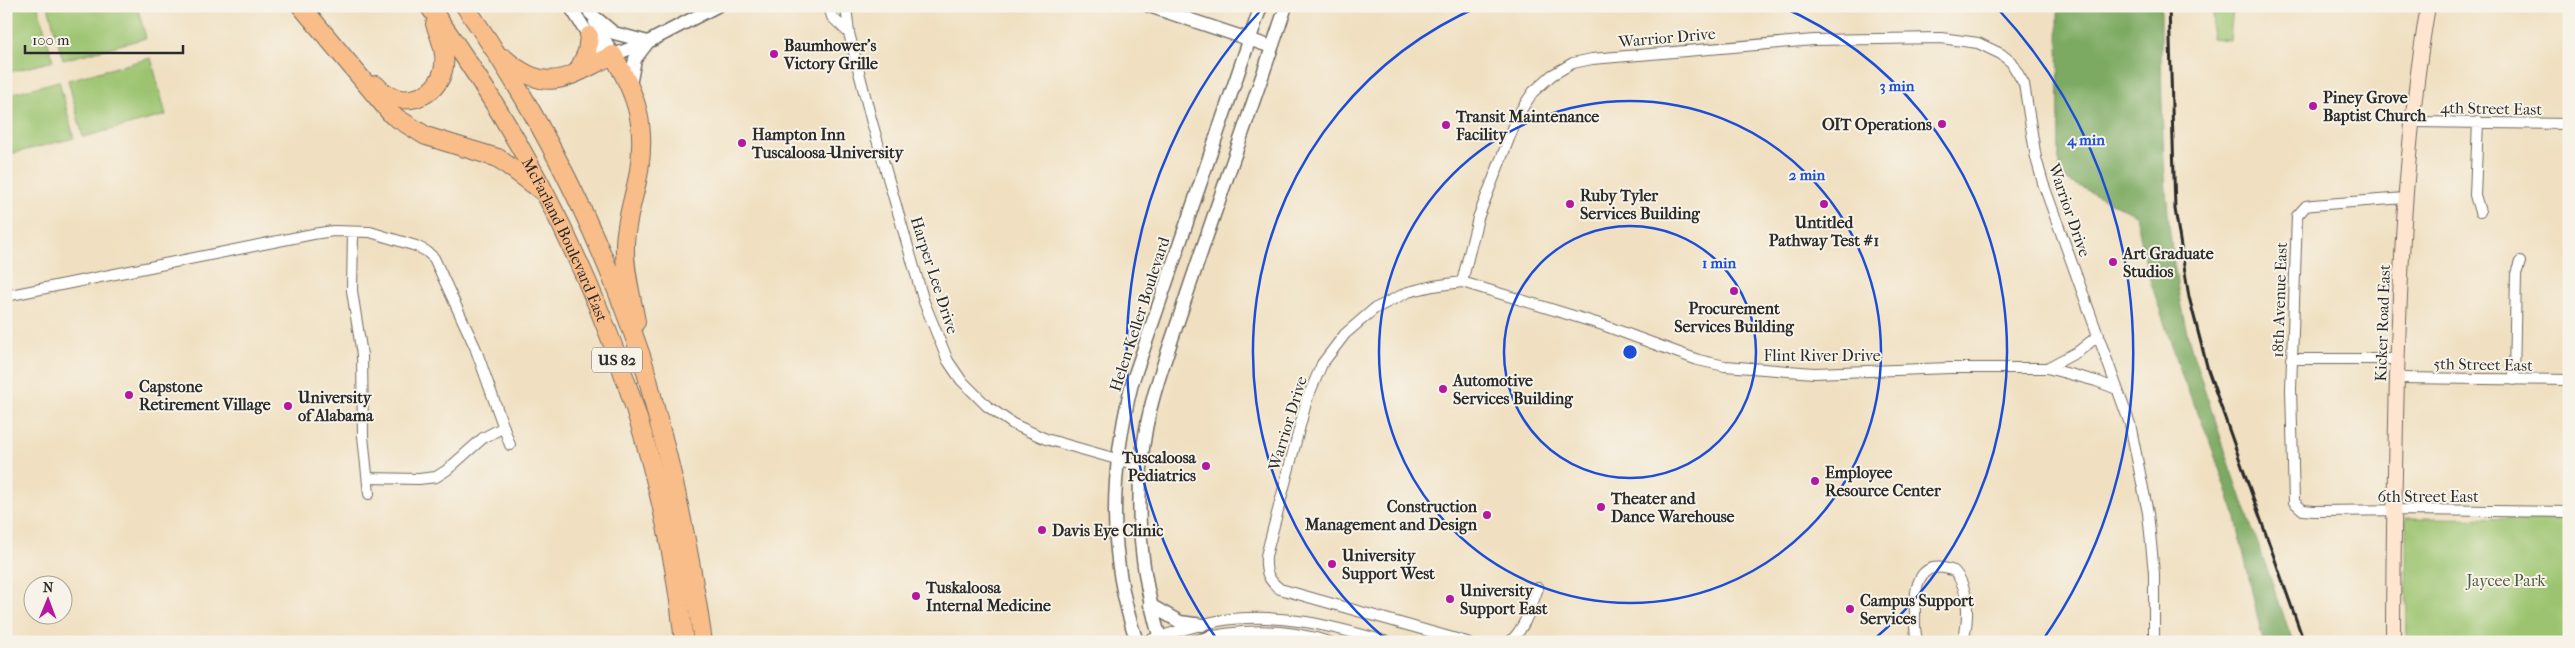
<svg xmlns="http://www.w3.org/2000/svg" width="2575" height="648" viewBox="0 0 2575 648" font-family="'IM FELL French Canon',serif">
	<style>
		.green { fill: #9cc470; stroke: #64784e }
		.forest { fill: #7daa62; stroke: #546a46 }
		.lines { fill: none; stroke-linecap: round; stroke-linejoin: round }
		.minor-casing { stroke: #706a60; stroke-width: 12 }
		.tertiary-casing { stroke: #706a60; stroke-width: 15 }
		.secondary-casing { stroke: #706a60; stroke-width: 16 }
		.motorway-casing { stroke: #706a60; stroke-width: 20 }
		.minor { stroke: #fff; stroke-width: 10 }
		.tertiary { stroke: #fff; stroke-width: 12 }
		.secondary { stroke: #fde5d0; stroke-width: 14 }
		.motorway { stroke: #f9bd89; stroke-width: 18 }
		.rail { stroke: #2b2b2b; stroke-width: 3 }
		.ring { fill: none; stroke: #1d4ed8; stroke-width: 2.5 }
		.poi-dot { fill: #b5179e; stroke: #f7f3e8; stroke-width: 2 }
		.labels { text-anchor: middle; stroke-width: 4; stroke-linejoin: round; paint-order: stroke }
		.shield { fill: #f7f3e8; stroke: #686764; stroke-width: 1 }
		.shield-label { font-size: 15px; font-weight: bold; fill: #2b2b2b }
		.street-label { font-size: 16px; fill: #2b2b2b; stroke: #f7f3e8 }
		.poi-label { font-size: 16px; font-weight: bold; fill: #2b2b2b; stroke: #f7f3e8; text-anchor: start }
		.park-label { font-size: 16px; fill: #4d5940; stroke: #f7f3e8 }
		.centre { fill: #1d4ed8; stroke: #f7f3e8; stroke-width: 2.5 }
		.ring-label { font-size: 15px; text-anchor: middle; font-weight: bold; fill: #1d4ed8; stroke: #f7f3e8; stroke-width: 4; stroke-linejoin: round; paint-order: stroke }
	</style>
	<rect width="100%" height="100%" fill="#f7f3e8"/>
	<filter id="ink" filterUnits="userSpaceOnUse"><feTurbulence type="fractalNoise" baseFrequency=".02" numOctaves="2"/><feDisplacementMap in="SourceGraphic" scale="10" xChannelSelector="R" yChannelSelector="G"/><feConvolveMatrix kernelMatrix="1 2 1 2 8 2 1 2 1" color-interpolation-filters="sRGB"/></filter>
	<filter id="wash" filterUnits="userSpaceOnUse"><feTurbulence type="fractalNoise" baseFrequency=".0096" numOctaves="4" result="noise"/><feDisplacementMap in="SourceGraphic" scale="20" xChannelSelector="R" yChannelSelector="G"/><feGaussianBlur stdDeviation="1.12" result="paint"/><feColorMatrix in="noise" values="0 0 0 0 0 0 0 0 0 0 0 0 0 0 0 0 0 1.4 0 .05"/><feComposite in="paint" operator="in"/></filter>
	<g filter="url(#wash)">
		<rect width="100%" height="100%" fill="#f0e0c1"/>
		<path class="green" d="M 28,6 L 38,6 L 53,61 L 6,73 L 6,12 Z
			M 48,6 L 137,6 L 146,38 L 63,60 Z
			M 2214,6 L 2233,6 L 2230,40 L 2211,38 Z
			M 151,58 L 166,115 L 83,137 L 68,80 Z
			M 59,81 L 74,138 L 6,155 L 6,95 Z
			M 2406,518 L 2569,519 L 2569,642 L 2407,642 Z"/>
		<path class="forest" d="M 2058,6 L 2161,6 C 2161,105 2162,203 2180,301 C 2187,340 2201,379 2214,417 C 2238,492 2267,567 2293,642 L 2263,642 L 2235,514 L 2207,434 L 2183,379 L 2148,274 L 2136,215 L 2059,176 Z"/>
	</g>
	<g filter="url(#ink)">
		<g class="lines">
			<g class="minor-casing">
				<path id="minor" d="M 829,6 L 832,17 L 849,33
					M 846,6 L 849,33 L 871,119 L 924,302 L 948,361 L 961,380 L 987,406 L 1013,424 L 1046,439 L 1141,466
					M 2412,122 L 2569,124
					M 2478,122 L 2475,195 L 2480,212
					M 2405,198 L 2313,205 L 2306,206 L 2297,216 L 2291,389 L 2294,502 L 2303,510 L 2314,511 L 2418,510 L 2569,512
					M 353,232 L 352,291 L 362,355 L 363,436 L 369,494
					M 1462,282 L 1478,218 L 1519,113 L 1533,92 L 1552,75 L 1573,63 L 1592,59 L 1814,40 L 1941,38 L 1978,43 L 2001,54 L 2011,62 L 2024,84 L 2036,158 L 2043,183 L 2130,424 L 2148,513 L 2154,573 L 2154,642
					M 6,296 L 313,234 L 333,231 L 370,232 L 416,246 L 426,251 L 434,258 L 475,347 L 510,445
					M 2291,359 L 2398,359
					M 2047,368 L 2079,351 L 2099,335
					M 2397,378 L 2569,380
					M 2514,380 L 2516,274 L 2520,262
					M 368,478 L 419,479 L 436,477 L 447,470 L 483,438 L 504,427
					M 1144,642 C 1168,634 1193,626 1218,621 C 1277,611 1332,626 1388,642
					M 1189,642 C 1237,628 1282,627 1329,642
					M 1467,642 L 1280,589 C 1268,580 1265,572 1266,556 L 1307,399 L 1322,364 L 1345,334 L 1374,309 L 1408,292 L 1433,286 L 1462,282 L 1603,325 L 1698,360 L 1725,366 L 1814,373 L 1950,368 L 2047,368 L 2096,381 L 2117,389
					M 1510,642 C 1525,628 1531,607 1538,588
					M 1918,642 C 1914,633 1915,624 1915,614 C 1914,588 1918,557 1954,571 C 1970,588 1969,620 1963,642"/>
			</g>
			<g class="tertiary-casing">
				<path id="tertiary" d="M 570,6 L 589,36 L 603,53 L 613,55
					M 1149,6 L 1272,47
					M 590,13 L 614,33 L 648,42
					M 595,22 L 613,55
					M 613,55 L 648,42 L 717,6
					M 630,85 L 635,59 L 648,42
					M 1150,605 L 1180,622 L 1202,625
					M 1137,642 C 1107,555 1110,472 1132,383 L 1261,6
					M 1161,642 C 1140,573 1133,501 1146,429 C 1154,386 1171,344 1184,303 C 1217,204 1253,105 1286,6
					M 1207,642 L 1211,636"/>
			</g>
			<g class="secondary-casing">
				<path id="secondary" d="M 2393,642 C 2393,553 2395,465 2397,376 C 2401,252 2407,129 2428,6"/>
			</g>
			<g class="motorway-casing">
				<g id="motorway">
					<path d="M 301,6 L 392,115 L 426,136 L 498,158 L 542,191"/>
					<path id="s1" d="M 429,6 C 563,190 661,414 684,642"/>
					<path d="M 465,6 C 539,112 598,231 640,353 C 647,372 651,392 656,412 C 677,487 692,564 703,642"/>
					<path d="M 504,58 C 548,97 568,76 613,55 C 637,96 646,124 639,171 C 635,196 625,221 625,246 C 624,272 632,297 636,322"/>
					<path d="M 578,71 L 587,52 L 589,36"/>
					<path d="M 376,85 C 397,111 439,100 444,66 C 446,51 440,38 435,24"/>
				</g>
			</g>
			<use href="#minor" class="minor"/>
			<use href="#tertiary" class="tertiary"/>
			<use href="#secondary" class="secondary"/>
			<use href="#motorway" class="motorway"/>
			<path class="rail" d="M 2169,6 L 2175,209 L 2189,297 L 2208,370 L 2304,642"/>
		</g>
	</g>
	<g class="ring">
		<circle cx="1630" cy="352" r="126"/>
		<circle cx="1630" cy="352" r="251"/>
		<path d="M1388 641A377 377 0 0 1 1480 6M1780 6A377 377 0 0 1 1872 641"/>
		<path d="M1218 641A503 503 0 0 1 1262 9M1998 9A503 503 0 0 1 2042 641"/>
	</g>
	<g class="poi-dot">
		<circle cx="774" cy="54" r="5"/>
		<circle cx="2313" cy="106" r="5"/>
		<circle cx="1942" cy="124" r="5"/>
		<circle cx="1446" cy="125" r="5"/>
		<circle cx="742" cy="143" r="5"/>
		<circle cx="1570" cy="204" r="5"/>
		<circle cx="1824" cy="204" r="5"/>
		<circle cx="2113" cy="262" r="5"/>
		<circle cx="1734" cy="291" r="5"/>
		<circle cx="1443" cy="389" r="5"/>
		<circle cx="129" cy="395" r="5"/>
		<circle cx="288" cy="406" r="5"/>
		<circle cx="1206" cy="466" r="5"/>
		<circle cx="1815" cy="481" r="5"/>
		<circle cx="1601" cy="507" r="5"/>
		<circle cx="1487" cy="515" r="5"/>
		<circle cx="1042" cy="530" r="5"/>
		<circle cx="1332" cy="564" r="5"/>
		<circle cx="916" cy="596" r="5"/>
		<circle cx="1450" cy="599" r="5"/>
		<circle cx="1850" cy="609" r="5"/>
	</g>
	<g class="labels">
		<rect class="shield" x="592" y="347.5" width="50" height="25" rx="4"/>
		<g class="shield-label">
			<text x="617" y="365">US 82</text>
		</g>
		<g class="street-label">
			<text transform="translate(1667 37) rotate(-5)" y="6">Warrior Drive</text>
			<text transform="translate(2491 108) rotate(1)" y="6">4th Street East</text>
			<text transform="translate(2070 210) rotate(71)" y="6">Warrior Drive</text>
			<text dy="6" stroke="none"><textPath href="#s1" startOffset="271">McFarland Boulevard East</textPath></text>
			<text transform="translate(935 275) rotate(72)" y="6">Harper Lee Drive</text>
			<text transform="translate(2279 300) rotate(-88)" y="6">18th Avenue East</text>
			<text transform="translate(1139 314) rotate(-72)" y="6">Helen Keller Boulevard</text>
			<text transform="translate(2382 323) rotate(-88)" y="6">Kicker Road East</text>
			<text x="1822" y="361">Flint River Drive</text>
			<text transform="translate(2483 364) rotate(1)" y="6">5th Street East</text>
			<text transform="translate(1287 423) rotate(-73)" y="6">Warrior Drive</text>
			<text x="2428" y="502">6th Street East</text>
		</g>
		<g class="poi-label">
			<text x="784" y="51">Baumhower's<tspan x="784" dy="18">Victory Grille</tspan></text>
			<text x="2323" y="103">Piney Grove<tspan x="2323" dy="18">Baptist Church</tspan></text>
			<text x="1456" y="122">Transit Maintenance<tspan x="1456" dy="18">Facility</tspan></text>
			<text x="1932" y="130" text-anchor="end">OIT Operations</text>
			<text x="752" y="140">Hampton Inn<tspan x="752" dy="18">Tuscaloosa-University</tspan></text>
			<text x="1580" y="201">Ruby Tyler<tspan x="1580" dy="18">Services Building</tspan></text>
			<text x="1824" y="228" text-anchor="middle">Untitled<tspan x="1824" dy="18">Pathway Test #1</tspan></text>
			<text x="2123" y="259">Art Graduate<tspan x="2123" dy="18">Studios</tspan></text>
			<text x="1734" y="314" text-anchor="middle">Procurement<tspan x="1734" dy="18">Services Building</tspan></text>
			<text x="1453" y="386">Automotive<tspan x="1453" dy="18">Services Building</tspan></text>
			<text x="139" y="392">Capstone<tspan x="139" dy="18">Retirement Village</tspan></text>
			<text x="298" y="403">University<tspan x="298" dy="18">of Alabama</tspan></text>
			<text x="1196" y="463" text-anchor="end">Tuscaloosa<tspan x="1196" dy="18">Pediatrics</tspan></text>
			<text x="1825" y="478">Employee<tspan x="1825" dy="18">Resource Center</tspan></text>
			<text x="1611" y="504">Theater and<tspan x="1611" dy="18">Dance Warehouse</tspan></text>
			<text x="1477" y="512" text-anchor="end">Construction<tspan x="1477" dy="18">Management and Design</tspan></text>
			<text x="1052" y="536">Davis Eye Clinic</text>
			<text x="1342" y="561">University<tspan x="1342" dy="18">Support West</tspan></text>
			<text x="926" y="593">Tuskaloosa<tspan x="926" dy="18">Internal Medicine</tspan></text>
			<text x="1460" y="596">University<tspan x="1460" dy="18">Support East</tspan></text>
			<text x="1860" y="606">Campus Support<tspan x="1860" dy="18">Services</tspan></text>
		</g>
		<g class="park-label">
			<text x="2506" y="586">Jaycee Park</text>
		</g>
	</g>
	<circle cx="1630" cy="352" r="8" class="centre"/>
	<g class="ring-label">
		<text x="1897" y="91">3 min</text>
		<text x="2086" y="145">4 min</text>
		<text x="1807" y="180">2 min</text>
		<text x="1719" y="268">1 min</text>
	</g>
	<rect width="2575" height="648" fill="none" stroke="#f7f3e8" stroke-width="25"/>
	<g transform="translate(48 600) rotate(1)"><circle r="24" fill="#f7f3e8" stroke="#a5a39c"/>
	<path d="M0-4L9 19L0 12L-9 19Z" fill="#b5179e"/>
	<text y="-8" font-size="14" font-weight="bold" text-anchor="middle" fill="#2b2b2b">N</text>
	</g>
	<path d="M25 45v8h158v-8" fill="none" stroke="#2b2b2b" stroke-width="2.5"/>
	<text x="32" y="45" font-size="15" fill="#2b2b2b" stroke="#f7f3e8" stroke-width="4" paint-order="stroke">100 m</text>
</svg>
